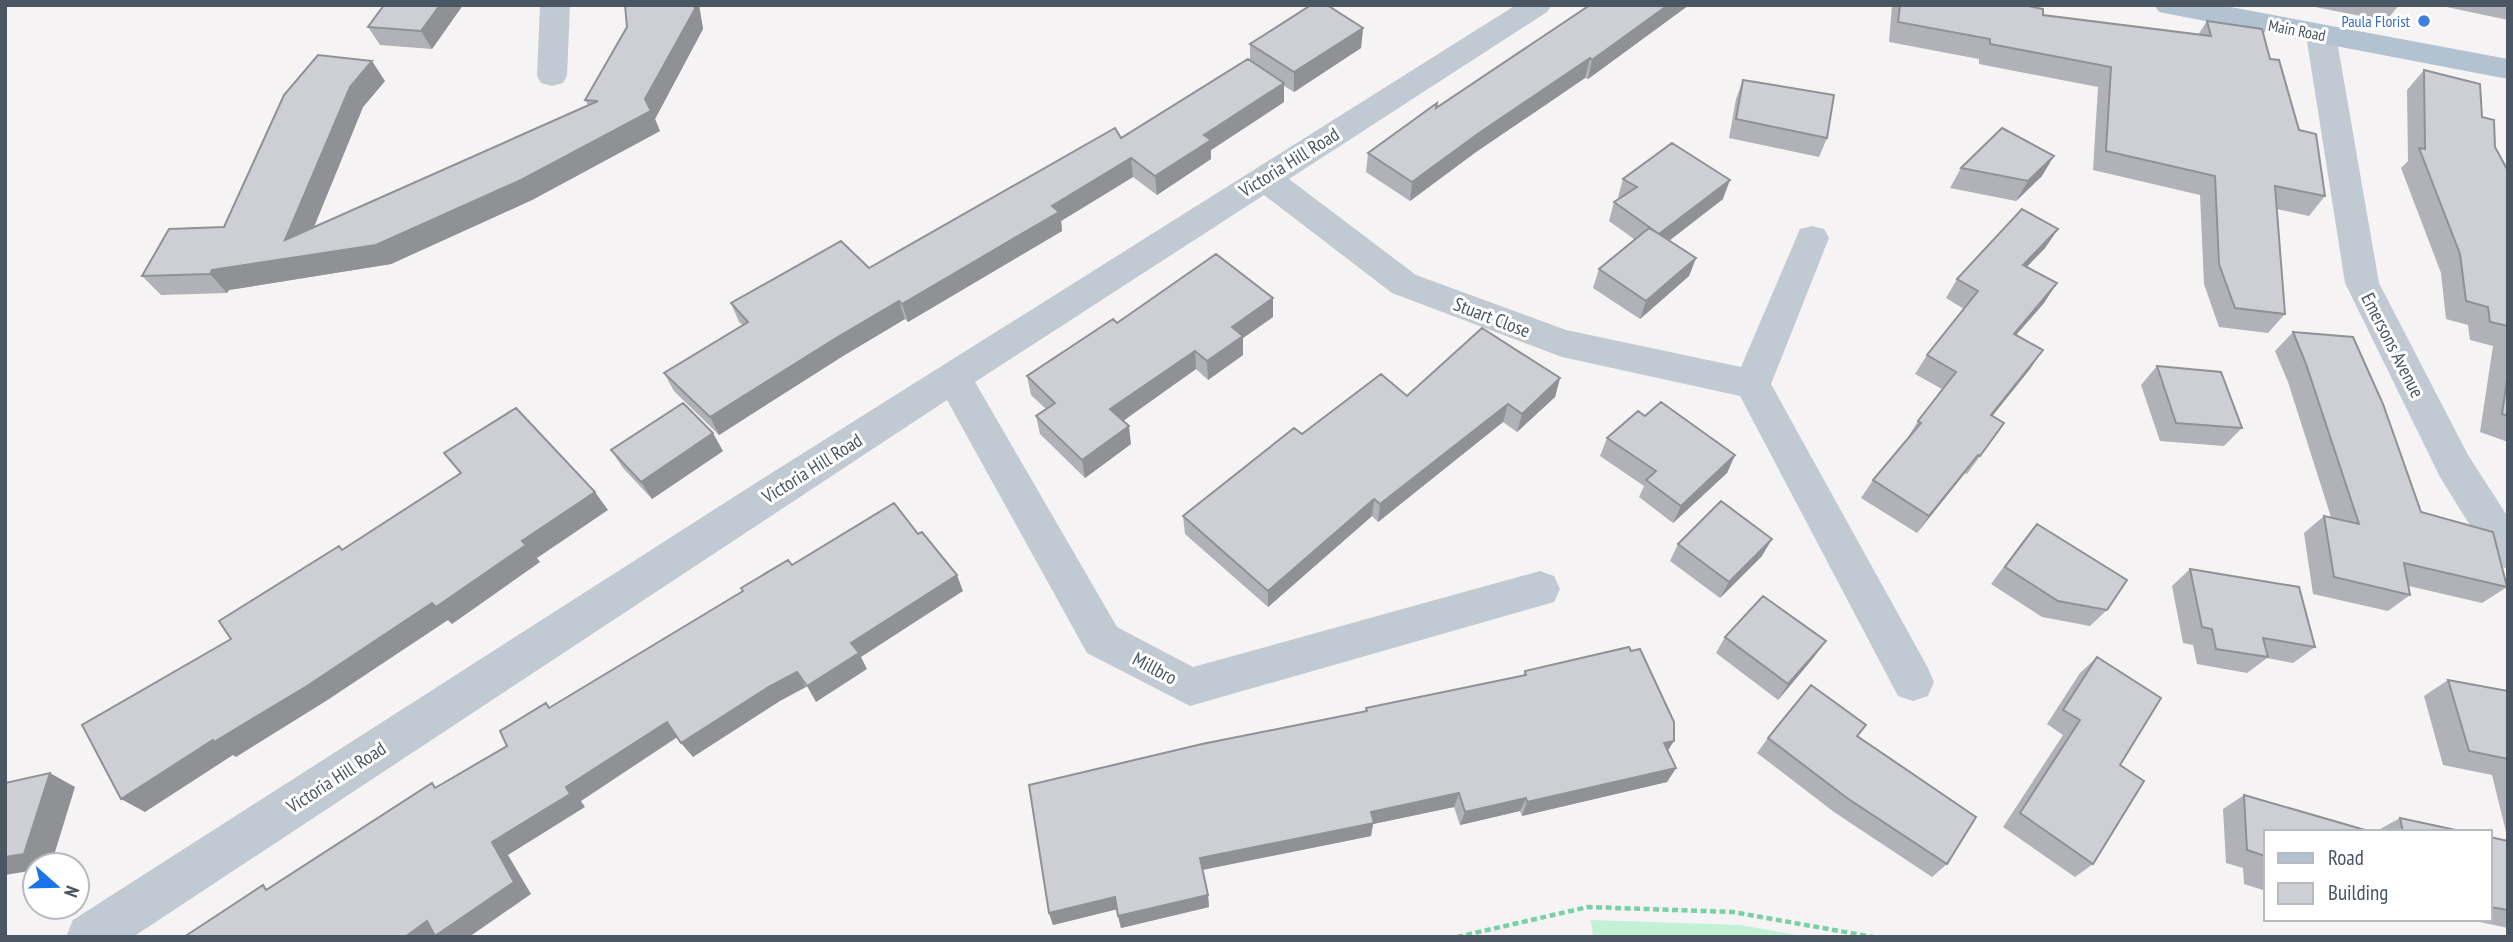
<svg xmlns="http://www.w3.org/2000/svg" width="2513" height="942" viewBox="0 0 2513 942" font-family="'PT Sans Narrow',sans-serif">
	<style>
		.green { fill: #c3f1d5 }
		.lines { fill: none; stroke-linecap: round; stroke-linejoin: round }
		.path { stroke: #7ad0a6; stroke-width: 4.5; stroke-dasharray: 6 3.5; stroke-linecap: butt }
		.minor { fill: #c1cad2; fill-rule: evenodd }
		.major { fill: #b3c2d1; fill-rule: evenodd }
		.wall { fill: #b0b2b7 }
		.shaded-wall { fill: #909195 }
		.building { fill: #cdcfd5; stroke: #909195; stroke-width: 2 }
		.shop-dot { fill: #3f7fe0; stroke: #fff; stroke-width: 2.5 }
		.labels { text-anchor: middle; stroke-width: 6; stroke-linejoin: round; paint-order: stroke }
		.far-shop-label { font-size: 16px; fill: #366cbe; stroke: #fff; text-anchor: end }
		.far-street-label { font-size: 16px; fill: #4a5661; stroke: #fff }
		.street-label { font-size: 19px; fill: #4a5661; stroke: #fff }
	</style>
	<rect width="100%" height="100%" fill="#f5f3f3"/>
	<path class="green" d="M 1591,920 L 1740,925 L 1808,937 L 1593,937 Z"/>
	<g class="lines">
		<path class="path" d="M 1457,937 L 1588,907 L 1733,912 L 1873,937"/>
		<path class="minor" d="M 540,5 L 570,5 L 567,76 L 563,83 L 552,86 L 541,83 L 537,76 Z
			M 1516,5 L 1552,5 L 1547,12 L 1289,179 L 1416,275 L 1566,330 L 1741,367 L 1800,229 L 1812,226 L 1824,229 L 1829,238 L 1771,384 L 1928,668 L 1934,682 L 1928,696 L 1913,701 L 1898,696 L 1740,396 L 1562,357 L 1392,293 L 1264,195 L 975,382 L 1117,627 L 1193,667 L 1540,571 L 1554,576 L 1560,589 L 1554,602 L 1190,706 L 1087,653 L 947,400 L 133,937 L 66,937 L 73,920 L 751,486 Z
			M 2321,25 L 2332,28 L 2336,35 L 2379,283 L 2468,455 L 2508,517 L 2508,569 L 2494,564 L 2440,477 L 2345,283 L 2306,35 L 2310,28 Z"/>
		<path class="major" d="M 2154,5 L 2220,5 L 2508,59 L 2508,79 L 2169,14 L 2159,12 Z"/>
	</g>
	<path class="wall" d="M 463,5 L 432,49 L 380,45 L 368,27 Z
		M 625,5 L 699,5 L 703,29 L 655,119 L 660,131 L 532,200 L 391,264 L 229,290 L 227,293 L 161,295 L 142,276 L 224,227 L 385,81 L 363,107 L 314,227 L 588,105 L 585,100 L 627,27 Z
		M 1689,5 L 1588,79 L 1585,78 L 1476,152 L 1410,201 L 1366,172 L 1368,153 L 1436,108 Z
		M 1892,5 L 2024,5 L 2043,15 L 2198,35 L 2207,21 L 2270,59 L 2325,196 L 2309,216 L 2277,209 L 2285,314 L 2268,333 L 2219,327 L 2204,284 L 2200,195 L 2093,170 L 2098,87 L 1979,64 L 1979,59 L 1889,42 Z
		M 2305,5 L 2399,5 L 2386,21 Z
		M 2437,5 L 2508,5 L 2508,20 Z
		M 1363,28 L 1361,48 L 1294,92 L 1284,86 L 1284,102 L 1211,150 L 1211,159 L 1157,195 L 1133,177 L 1061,221 L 1062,231 L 908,322 L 905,319 L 843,356 L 719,435 L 674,391 L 664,373 L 743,325 L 739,322 L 731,303 L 869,268 L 1121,138 L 1250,60 L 1250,44 Z
		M 2424,70 L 2482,117 L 2495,147 L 2508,171 L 2508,442 L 2480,432 L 2493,346 L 2470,340 L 2468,325 L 2446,319 L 2441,273 L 2401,168 L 2408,161 L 2407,90 Z
		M 1743,80 L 1827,138 L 1819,157 L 1729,138 L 1736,99 Z
		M 1961,168 L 2042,176 L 2016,201 L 1950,188 Z
		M 1623,179 L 1723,199 L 1669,241 L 1696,258 L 1689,276 L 1640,319 L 1593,288 L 1599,269 L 1634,239 L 1609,221 L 1614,202 L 1620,199 L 1618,197 Z
		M 2058,229 L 2045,248 L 2027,267 L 2044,303 L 2016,335 L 2030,369 L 1992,416 L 2004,423 L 1967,474 L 1965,473 L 1917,533 L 1861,498 L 1873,480 L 1907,439 L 1918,421 L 1942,389 L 1915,374 L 1927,355 L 1964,309 L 1946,298 L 1957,279 Z
		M 1273,298 L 1273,317 L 1243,338 L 1243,355 L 1208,380 L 1196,369 L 1123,421 L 1131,444 L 1085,478 L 1040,434 L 1036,416 L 1046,409 L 1031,395 L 1027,376 L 1117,323 Z
		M 2293,332 L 2421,512 L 2507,587 L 2482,603 L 2409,586 L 2410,595 L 2388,611 L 2313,594 L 2304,533 L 2324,516 L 2331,517 L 2288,382 L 2275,351 Z
		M 2157,366 L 2242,428 L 2224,446 L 2160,441 L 2141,385 Z
		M 1560,378 L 1555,397 L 1517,432 L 1503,422 L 1378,522 L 1372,516 L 1268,607 L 1185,534 L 1183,516 L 1302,434 L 1407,396 Z
		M 1645,416 L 1735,455 L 1727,473 L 1673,523 L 1639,497 L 1644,486 L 1600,456 L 1607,438 Z
		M 611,450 L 723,451 L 652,499 L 623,468 Z
		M 2037,524 L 2107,610 L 2090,626 L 2042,617 L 1991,584 L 2022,542 Z
		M 1678,544 L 1762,556 L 1720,598 L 1670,561 Z
		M 2190,569 L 2315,647 L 2293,663 L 2267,658 L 2247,673 L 2197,664 L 2193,645 L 2183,643 L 2172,586 Z
		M 1725,637 L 1814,657 L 1778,700 L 1716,653 Z
		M 2097,657 L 2120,765 L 2093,864 L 2075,877 L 2003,827 L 2063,735 L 2047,724 L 2080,673 Z
		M 1525,671 L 1668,751 L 1676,768 L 1667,782 L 1522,816 L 1520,811 L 1460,825 L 1454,807 L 1373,824 L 1371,836 L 1203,870 L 1208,895 L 1209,907 L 1121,928 L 1117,909 L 1053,925 L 1049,913 L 1365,711 L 1366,708 L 1523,676 Z
		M 2448,680 L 2508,691 L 2508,840 L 2492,775 L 2443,765 L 2424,696 Z
		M 1857,736 L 1947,864 L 1932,877 L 1834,812 L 1757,753 L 1768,738 Z
		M 2244,795 L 2266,832 L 2266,891 L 2244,884 L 2243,868 L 2226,863 L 2223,809 Z
		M 2400,818 L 2465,832 L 2375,832 Z
		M 2490,837 L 2508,841 L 2508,928 L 2466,919 L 2490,919 Z"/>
	<path class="shaded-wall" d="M 440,5 L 463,5 L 432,49 L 421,31 Z
		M 694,5 L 699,5 L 703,29 L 655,119 L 660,131 L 532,200 L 391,264 L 229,290 L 227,293 L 210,274 L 212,270 L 285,240 L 350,87 L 372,61 L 385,81 L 363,107 L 302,256 L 645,99 Z
		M 1668,5 L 1689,5 L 1588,79 L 1592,60 Z
		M 1363,28 L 1361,48 L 1294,92 L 1294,72 Z
		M 1590,58 L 1585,78 L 1476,152 L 1410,201 L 1412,182 L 1479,133 Z
		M 1284,83 L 1284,102 L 1211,150 L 1211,159 L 1157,195 L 1155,176 L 1204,135 Z
		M 2054,156 L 2042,176 L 2016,201 L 2028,181 Z
		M 1131,158 L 1133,177 L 1061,221 L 1062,231 L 908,322 L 902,304 L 1052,206 Z
		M 1730,180 L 1723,199 L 1653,253 L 1659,234 Z
		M 2058,229 L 2045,248 L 2010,284 L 2023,265 Z
		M 1696,258 L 1689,276 L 1640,319 L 1646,301 Z
		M 2057,283 L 2044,303 L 2001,352 L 2014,334 Z
		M 1273,298 L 1273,317 L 1243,338 L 1243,355 L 1208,380 L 1207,361 L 1232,327 Z
		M 899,301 L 905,319 L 843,356 L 719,435 L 710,417 L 836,338 Z
		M 2043,350 L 2030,369 L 1978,434 L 1991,415 Z
		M 1195,351 L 1196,369 L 1113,428 L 1110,409 Z
		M 1560,378 L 1555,397 L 1517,432 L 1522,414 Z
		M 1508,404 L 1503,422 L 1378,522 L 1380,504 Z
		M 1129,426 L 1131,444 L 1085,478 L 1082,460 Z
		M 713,433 L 723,451 L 652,499 L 641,482 Z
		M 1735,455 L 1727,473 L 1673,523 L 1681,506 Z
		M 1978,455 L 1965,473 L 1917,533 L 1929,516 Z
		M 595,492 L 608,510 L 537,558 L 540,562 L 452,624 L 448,620 L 326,701 L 236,757 L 233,755 L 145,812 L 121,799 L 522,541 Z
		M 1374,499 L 1372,516 L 1268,607 L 1268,591 Z
		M 1772,539 L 1762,556 L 1720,598 L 1729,582 Z
		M 957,575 L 963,591 L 861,657 L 867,669 L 816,702 L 807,686 L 851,643 Z
		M 1826,641 L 1814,657 L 1778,700 L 1788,684 Z
		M 797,672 L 806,687 L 780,701 L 693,757 L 681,743 L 770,686 Z
		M 667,722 L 679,736 L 581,801 L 585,807 L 508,855 L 531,894 L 469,937 L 405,937 L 427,921 L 492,842 L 566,787 Z
		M 1674,741 L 1665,755 L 1664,743 Z
		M 1676,768 L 1667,782 L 1522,816 L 1527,802 Z
		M 50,773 L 75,787 L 51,865 L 35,865 L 35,870 L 5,875 L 5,857 Z
		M 1459,793 L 1454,807 L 1373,824 L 1371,836 L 1201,870 L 1200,858 L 1371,812 Z
		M 1526,798 L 1520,811 L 1460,825 L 1465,812 Z
		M 1208,895 L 1209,907 L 1121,928 L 1118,916 Z
		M 1115,897 L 1118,909 L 1053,925 L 1049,913 Z"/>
	<path class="building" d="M 384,5 L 440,5 L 421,31 L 368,27 Z
		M 625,5 L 694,5 L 695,9 L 645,99 L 651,111 L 521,180 L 376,245 L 212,270 L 210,274 L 142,276 L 169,229 L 224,227 L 284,95 L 318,55 L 372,61 L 350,87 L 285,240 L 598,101 L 585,100 L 627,27 Z
		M 1311,5 L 1327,5 L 1363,28 L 1294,72 L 1250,44 Z
		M 1590,5 L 1668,5 L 1592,60 L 1590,58 L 1479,133 L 1412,182 L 1368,153 L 1437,103 L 1436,108 Z
		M 1900,5 L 2024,5 L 2043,9 L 2043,15 L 2211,36 L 2207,21 L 2262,29 L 2270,59 L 2279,60 L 2299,130 L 2316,134 L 2325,196 L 2275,186 L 2285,314 L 2235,308 L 2219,264 L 2215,176 L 2106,151 L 2111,67 L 1990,44 L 1990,39 L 1898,22 Z
		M 1248,59 L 1284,83 L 1204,135 L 1211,140 L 1155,176 L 1131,158 L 1052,206 L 1059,212 L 902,304 L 899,301 L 836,338 L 710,417 L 664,373 L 748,322 L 731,303 L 841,241 L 869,268 L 1115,128 L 1121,138 Z
		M 2424,70 L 2480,84 L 2482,117 L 2494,120 L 2495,147 L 2508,171 L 2508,326 L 2490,322 L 2488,307 L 2466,301 L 2460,254 L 2419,148 L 2425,149 Z
		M 1743,80 L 1834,95 L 1827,138 L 1736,119 Z
		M 2002,128 L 2054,156 L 2028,181 L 1961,168 Z
		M 1672,143 L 1730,180 L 1659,234 L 1696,258 L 1646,301 L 1599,269 L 1649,228 L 1659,234 L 1614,202 L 1637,187 L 1623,179 Z
		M 2022,209 L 2058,229 L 2023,265 L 2057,283 L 2014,334 L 2043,350 L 1991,415 L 2004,423 L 1980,456 L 1978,455 L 1929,516 L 1873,480 L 1921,423 L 1918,421 L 1956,372 L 1927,355 L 1978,291 L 1957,279 Z
		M 1216,254 L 1273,298 L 1232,327 L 1243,336 L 1207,361 L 1195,351 L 1110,409 L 1129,426 L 1082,460 L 1036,416 L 1055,403 L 1027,376 L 1113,319 L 1117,323 Z
		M 1482,328 L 1560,378 L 1522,414 L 1508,404 L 1380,504 L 1374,499 L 1268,591 L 1183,516 L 1294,428 L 1302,434 L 1381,374 L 1407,396 Z
		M 2293,332 L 2353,337 L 2383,404 L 2421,512 L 2493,532 L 2507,587 L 2404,563 L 2410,595 L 2334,577 L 2324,516 L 2359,524 L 2306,364 Z
		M 2157,366 L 2221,372 L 2242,428 L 2176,423 Z
		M 2508,373 L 2508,416 L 2502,414 Z
		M 1661,402 L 1735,455 L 1681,506 L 1646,480 L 1656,471 L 1607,438 L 1638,411 L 1645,416 Z
		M 683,403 L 713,433 L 641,482 L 611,450 Z
		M 516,408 L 595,492 L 522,541 L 526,545 L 436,607 L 432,603 L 307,686 L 214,742 L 213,740 L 121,799 L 82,725 L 231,639 L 219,621 L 339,546 L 342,550 L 461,473 L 444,453 Z
		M 1721,501 L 1772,539 L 1729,582 L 1678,544 Z
		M 894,503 L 918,534 L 922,532 L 957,575 L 851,643 L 859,653 L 807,686 L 797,672 L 770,686 L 681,743 L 667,722 L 566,787 L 570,794 L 492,842 L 514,882 L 435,936 L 427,921 L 405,937 L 184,937 L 263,885 L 266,890 L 432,783 L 435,788 L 507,746 L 500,731 L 546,703 L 549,708 L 743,591 L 741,588 L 788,560 L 792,565 Z
		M 2037,524 L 2127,580 L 2107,610 L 2058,601 L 2005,567 Z
		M 2190,569 L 2299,587 L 2315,647 L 2263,638 L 2268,657 L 2216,649 L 2212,629 L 2202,627 Z
		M 1763,596 L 1826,641 L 1788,684 L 1725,637 Z
		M 1629,647 L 1631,651 L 1640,649 L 1674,722 L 1674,741 L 1664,743 L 1676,768 L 1527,802 L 1526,798 L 1465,812 L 1459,793 L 1371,812 L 1374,823 L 1200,858 L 1208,895 L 1118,916 L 1115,897 L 1049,913 L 1029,785 L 1202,744 L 1367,711 L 1366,708 L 1526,675 L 1525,671 Z
		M 2097,657 L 2161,698 L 2120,765 L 2144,781 L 2093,864 L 2020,813 L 2080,720 L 2063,710 Z
		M 2448,680 L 2508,691 L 2508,759 L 2469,751 Z
		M 1811,685 L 1866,725 L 1857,736 L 1976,817 L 1947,864 L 1847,798 L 1768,738 Z
		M 50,773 L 24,854 L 5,857 L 5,783 Z
		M 2244,795 L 2372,832 L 2266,832 L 2266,872 L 2265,856 L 2247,850 Z
		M 2400,818 L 2465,832 L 2403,832 Z
		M 2490,837 L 2508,841 L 2508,910 L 2490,907 Z"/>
	<circle class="shop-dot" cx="2424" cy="21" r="7"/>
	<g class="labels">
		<g class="far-shop-label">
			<text x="2410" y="27">Paula Florist</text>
		</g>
		<g class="far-street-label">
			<text transform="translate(2297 30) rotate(11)" y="6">Main Road</text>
		</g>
		<g class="street-label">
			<text transform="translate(1289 162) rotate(-32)" y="7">Victoria Hill Road</text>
			<text transform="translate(1492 317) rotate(21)" y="7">Stuart Close</text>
			<text transform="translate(2393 345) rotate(63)" y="7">Emersons Avenue</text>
			<text transform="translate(812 468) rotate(-32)" y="7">Victoria Hill Road</text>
			<text transform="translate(1155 668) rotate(28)" y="7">Millbro</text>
			<text transform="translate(336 777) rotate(-33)" y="7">Victoria Hill Road</text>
		</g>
	</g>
	<rect width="2513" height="942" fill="none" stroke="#4a5661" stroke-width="14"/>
	<rect x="2264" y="830" width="228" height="91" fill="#ffffff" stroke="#b7bbc0" stroke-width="2"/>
	<rect x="2278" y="853" width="35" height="10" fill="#b3c2d1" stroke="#b7bbc0" stroke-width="2"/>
	<text x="2328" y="865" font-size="21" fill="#4a5661">Road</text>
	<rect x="2278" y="883" width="35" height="21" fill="#cdcfd5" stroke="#b7bbc0" stroke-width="2"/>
	<text x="2328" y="900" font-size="21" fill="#4a5661">Building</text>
	<g transform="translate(56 886) rotate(110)"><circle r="33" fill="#ffffff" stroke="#b7bbc0" stroke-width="2"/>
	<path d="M0-5L12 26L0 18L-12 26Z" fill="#1a73e8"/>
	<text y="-10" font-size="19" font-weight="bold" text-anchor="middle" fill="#4a5661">N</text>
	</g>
</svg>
